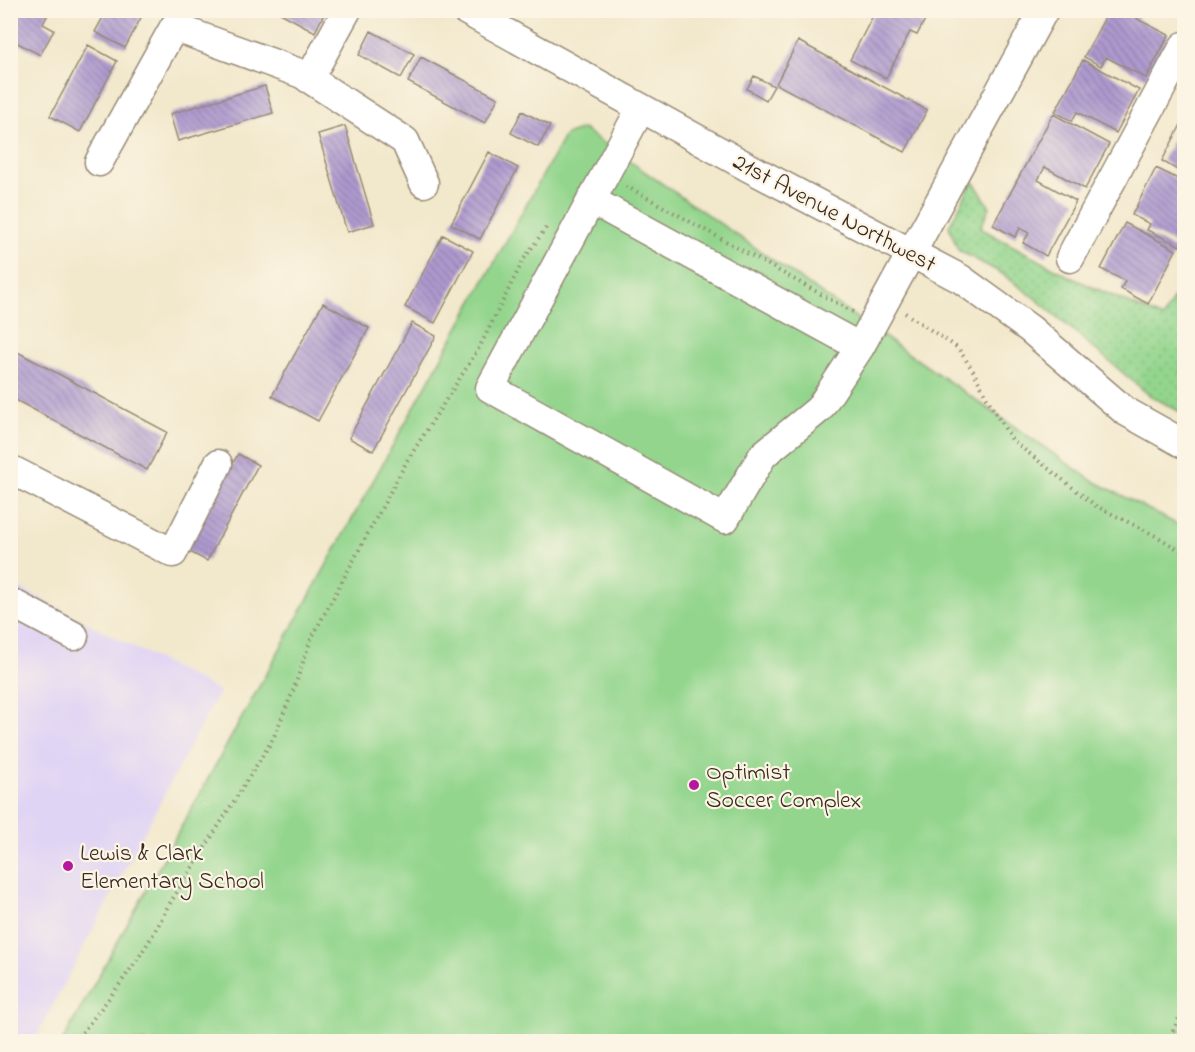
<svg xmlns="http://www.w3.org/2000/svg" width="1195" height="1052" viewBox="0 0 1195 1052" font-family="'Indie Flower',sans-serif">
	<style>
		.built { fill: #e0d4f4 }
		.grass { fill: url(#grass-dots); stroke: #678056; stroke-width: 1.5 }
		.pitch { fill: #93d58d; stroke: #678056; stroke-width: 1.5 }
		.building { fill: url(#building-back-hatch) }
		.lines { fill: none; stroke-linecap: round; stroke-linejoin: round }
		.minor-casing { stroke: #968975; stroke-width: 31 }
		.path { stroke: #968975; stroke-width: 4; stroke-dasharray: 1.5 4.5; stroke-linecap: butt }
		.minor { stroke: #fff; stroke-width: 28 }
		.poi-dot { fill: #b5179e; stroke: #fcf5e5; stroke-width: 2 }
		.labels { text-anchor: middle; stroke-width: 4.5; stroke-linejoin: round; paint-order: stroke }
		.street-label { font-size: 24px; fill: #3b2a1e; stroke: #fcf5e5 }
		.poi-label { font-size: 24px; fill: #3b2a1e; stroke: #fcf5e5; text-anchor: start }
	</style>
	<defs>
		<pattern id="grass-dots" width="8" height="8" patternUnits="userSpaceOnUse" patternTransform="scale(1.5)"><rect width="8" height="8" fill="#93d58d"/><path d="M2 2h.1M6 6h.1" fill="none" stroke="#80b779" stroke-width="1.8" stroke-linecap="round"/></pattern>
		<pattern id="building-back-hatch" width="6" height="6" patternUnits="userSpaceOnUse" patternTransform="scale(1.5)"><rect width="6" height="6" fill="#ae9acf"/><path d="M-1 5l2 2M0 0l6 6M5-1l2 2" fill="none" stroke="#8f7ea7"/></pattern>
	</defs>
	<rect width="100%" height="100%" fill="#fcf5e5"/>
	<filter id="ink" filterUnits="userSpaceOnUse"><feTurbulence type="fractalNoise" baseFrequency=".0167" numOctaves="2"/><feDisplacementMap in="SourceGraphic" scale="12" xChannelSelector="R" yChannelSelector="G"/><feConvolveMatrix kernelMatrix="1 2 1 2 8 2 1 2 1" color-interpolation-filters="sRGB"/></filter>
	<filter id="wash" filterUnits="userSpaceOnUse"><feTurbulence type="fractalNoise" baseFrequency=".008" numOctaves="4" result="noise"/><feDisplacementMap in="SourceGraphic" scale="24" xChannelSelector="R" yChannelSelector="G"/><feGaussianBlur stdDeviation="1.35" result="paint"/><feColorMatrix in="noise" values="0 0 0 0 0 0 0 0 0 0 0 0 0 0 0 0 0 1.4 0 .05"/><feComposite in="paint" operator="in"/></filter>
	<g filter="url(#wash)">
		<rect width="100%" height="100%" fill="#f2e8cc"/>
		<path class="built" d="M 10,583 L 219,691 L 34,1041 L 11,1041 Z"/>
		<path class="grass" d="M 973,181 L 990,207 L 980,228 L 1072,278 L 1163,318 L 1184,279 L 1184,363 L 1180,371 L 1184,374 L 1184,414 L 1149,395 L 1036,299 L 1001,273 L 958,250 L 949,226 Z"/>
		<path class="pitch" d="M 583,129 L 1090,479 L 1184,528 L 1184,1041 L 62,1042 L 565,135 Z"/>
		<g id="blocks">
			<path class="building" d="M 10,10 L 50,10 L 43,24 L 54,30 L 40,55 L 10,39 Z
				M 107,10 L 145,10 L 125,48 L 95,32 Z
				M 275,10 L 326,10 L 315,32 Z
				M 876,10 L 930,10 L 917,35 L 910,32 L 886,78 L 850,60 Z
				M 1109,10 L 1141,10 L 1137,19 L 1169,35 L 1146,78 L 1106,57 L 1101,66 L 1084,57 Z
				M 371,31 L 414,54 L 401,78 L 359,55 Z
				M 798,41 L 927,110 L 905,152 L 776,84 Z
				M 88,45 L 117,61 L 80,132 L 50,116 Z
				M 421,57 L 498,98 L 485,123 L 408,82 Z
				M 1083,60 L 1139,90 L 1116,133 L 1077,112 L 1072,121 L 1055,112 Z
				M 754,76 L 774,86 L 766,100 L 747,89 Z
				M 265,86 L 273,113 L 178,141 L 170,114 Z
				M 522,111 L 550,126 L 538,147 L 511,133 Z
				M 1053,114 L 1109,144 L 1085,189 L 1045,167 L 1038,180 L 1076,201 L 1046,256 L 1023,243 L 1029,233 L 1020,228 L 1015,237 L 993,225 Z
				M 1184,119 L 1184,174 L 1162,161 Z
				M 345,126 L 374,224 L 347,232 L 318,134 Z
				M 489,152 L 518,168 L 480,239 L 451,224 Z
				M 1156,168 L 1184,182 L 1184,236 L 1180,246 L 1147,230 L 1150,224 L 1132,215 Z
				M 1125,223 L 1176,250 L 1148,304 L 1121,289 L 1125,281 L 1101,269 Z
				M 443,235 L 473,251 L 435,323 L 405,307 Z
				M 323,303 L 369,328 L 318,421 L 272,396 Z
				M 412,323 L 436,336 L 373,451 L 349,438 Z
				M 10,348 L 167,432 L 147,470 L 10,397 Z
				M 238,454 L 258,465 L 207,561 L 186,550 Z"/>
		</g>
	</g>
	<g filter="url(#ink)">
		<use href="#blocks" fill-opacity="0" stroke="#968975" stroke-width="1.5"/>
		<g class="lines">
			<g class="minor-casing">
				<path id="minor" d="M 465,10 L 746,166 L 961,279 L 1030,329 L 1125,411 L 1184,444
					M 309,79 L 347,10
					M 641,108 L 490,388 L 725,519 L 763,455 L 819,409 L 860,347 L 1044,10
					M 99,162 L 174,27 L 302,74 L 405,141 L 424,183
					M 591,200 L 860,347
					M 1070,258 L 1184,46
					M 10,469 L 173,553 L 218,464
					M 10,602 L 74,636"/>
			</g>
			<path class="path" d="M 626,186 L 853,312
				M 905,313 L 958,348 L 972,369 L 993,409 L 1012,440 L 1096,506 L 1158,537 L 1184,553
				M 75,1042 C 108,999 144,957 167,908 L 273,739 L 293,691 L 311,639 L 407,461 L 479,348 L 524,259 L 548,225
				M 1168,1042 L 1184,1007"/>
			<use href="#minor" class="minor"/>
		</g>
	</g>
	<g class="poi-dot">
		<circle cx="694" cy="785" r="6"/>
		<circle cx="68" cy="866" r="6"/>
	</g>
	<g class="labels">
		<g class="street-label">
			<text transform="translate(835 212) rotate(28)" y="8">21st Avenue Northwest</text>
		</g>
		<g class="poi-label">
			<text x="706" y="779">Optimist<tspan x="706" dy="28">Soccer Complex</tspan></text>
			<text x="80" y="860">Lewis &amp; Clark<tspan x="80" dy="28">Elementary School</tspan></text>
		</g>
	</g>
	<rect width="1195" height="1052" fill="none" stroke="#fcf5e5" stroke-width="36"/>
</svg>
